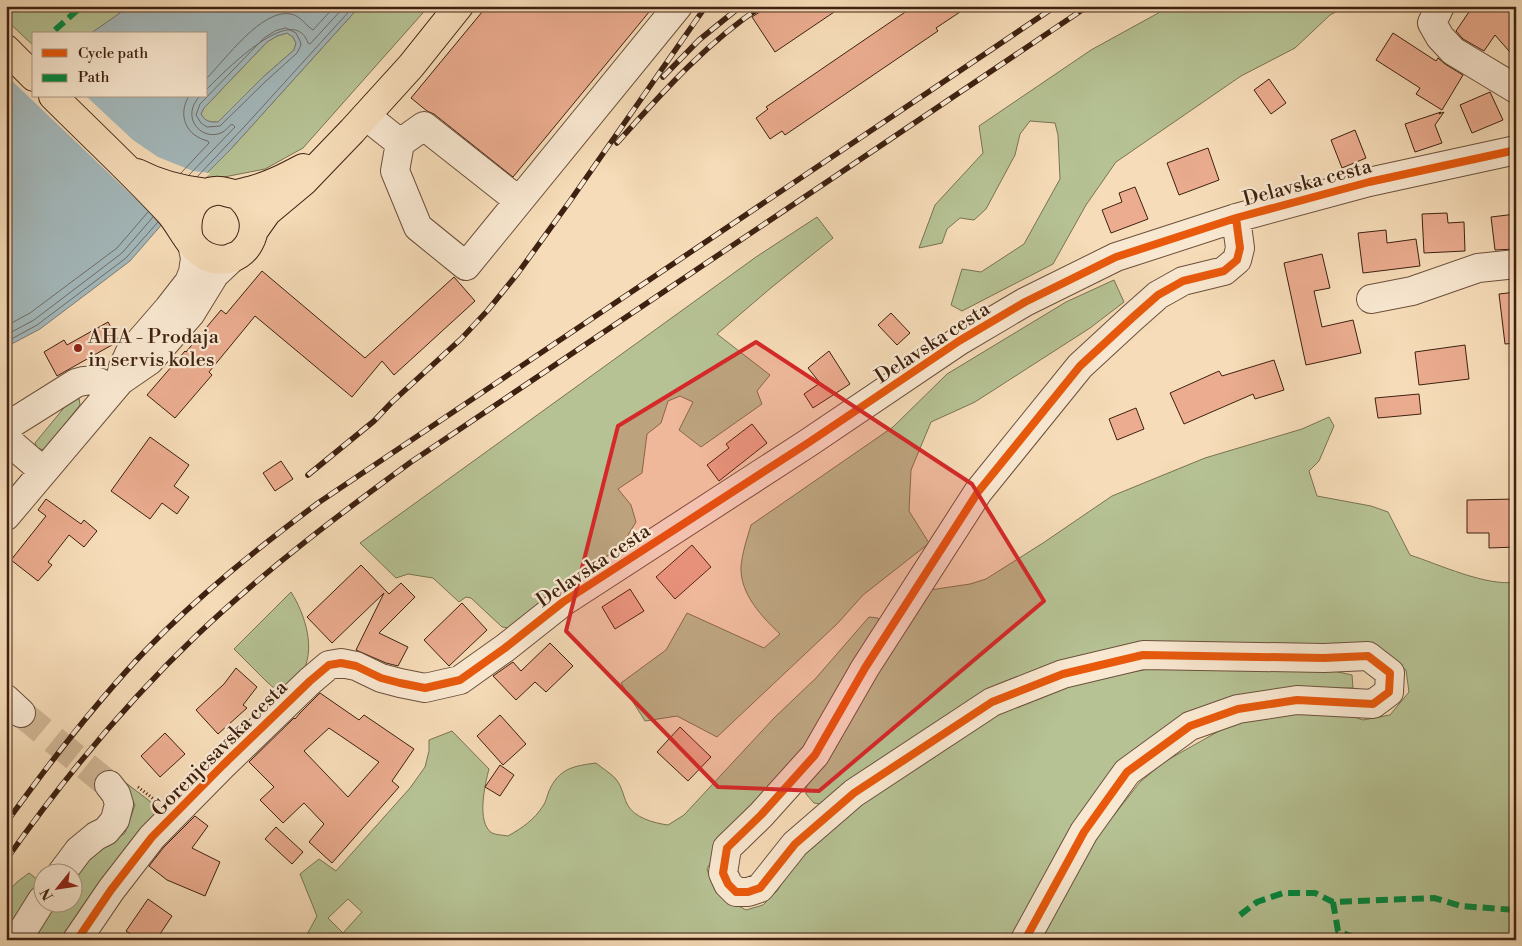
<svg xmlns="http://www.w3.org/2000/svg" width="1522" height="946" viewBox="0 0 1522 946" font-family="'Libre Bodoni',serif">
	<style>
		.green { fill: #b6c294; stroke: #7a7252; fill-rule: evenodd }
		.water { fill: #a3b8bb; stroke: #7b7c77; fill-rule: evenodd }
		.pier { fill: #f6dcb8 }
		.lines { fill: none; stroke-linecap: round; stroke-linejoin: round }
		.shore { stroke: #706c66; stroke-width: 1 }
		.building { fill: #ebac8f; stroke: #3e2111; fill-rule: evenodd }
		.minor-tunnel { stroke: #d1b797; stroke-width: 28; stroke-dasharray: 28 14; stroke-linecap: butt }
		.minor-casing { stroke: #6c503b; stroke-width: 30 }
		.major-casing { stroke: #3e2111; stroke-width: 30 }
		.path { stroke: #3e2111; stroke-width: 3; stroke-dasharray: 1 2.5; stroke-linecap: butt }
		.minor { stroke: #f9e8d1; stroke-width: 28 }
		.major { stroke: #f6dcb8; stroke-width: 28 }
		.rail-casing { stroke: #3e2111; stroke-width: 5.5 }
		.rail { stroke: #f9e8d1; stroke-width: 4; stroke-dasharray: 11; stroke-linecap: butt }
		.quiet { stroke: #00873e; stroke-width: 6; stroke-dasharray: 12 6; stroke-linecap: butt }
		.cycleway-casing { stroke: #f9e8d1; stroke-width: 11 }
		.cycleway { stroke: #e8590c; stroke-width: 8 }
		.marked { fill: #d62828; fill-opacity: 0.2; stroke: #d62828; stroke-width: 4; stroke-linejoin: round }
		.poi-dot { fill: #8f2418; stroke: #f9e8d1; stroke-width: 2 }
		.labels { text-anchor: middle; stroke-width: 4.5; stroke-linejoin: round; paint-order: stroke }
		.street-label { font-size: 20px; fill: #3e2111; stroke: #f9e8d1 }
		.poi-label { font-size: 20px; fill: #3e2111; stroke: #f9e8d1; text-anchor: start }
	</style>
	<rect width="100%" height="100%" fill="#f6dcb8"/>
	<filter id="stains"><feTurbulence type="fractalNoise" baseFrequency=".004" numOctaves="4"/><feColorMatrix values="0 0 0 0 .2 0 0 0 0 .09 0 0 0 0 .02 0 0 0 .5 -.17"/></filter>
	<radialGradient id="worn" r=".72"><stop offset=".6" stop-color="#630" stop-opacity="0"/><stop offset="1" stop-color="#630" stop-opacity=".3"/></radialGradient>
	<path class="green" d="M 6,6 L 130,6 L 90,34 L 34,34 L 34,46 L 6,20 Z
		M 360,6 L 429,6 L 303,148 L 265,169 L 219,178 L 203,177 L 230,150 Z
		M 1171,6 L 1347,6 L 1330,15 L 1295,48 L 1241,76 L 1116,162 L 1086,205 L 1053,264 L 962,311 L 951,305 L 962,269 L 981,272 L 1024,244 L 1060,179 L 1058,135 L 1055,123 L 1030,121 L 1020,134 L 1015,155 L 986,209 L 974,220 L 960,218 L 947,229 L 942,243 L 919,248 L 935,205 L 983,153 L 979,126 L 1091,50 Z
		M 287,33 L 293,37 L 296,43 L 294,50 L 263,77 L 218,122 C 209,122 206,122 201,114 L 204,108 L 267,42 L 277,36 Z
		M 817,217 L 833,238 L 772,287 L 717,334 L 770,375 L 757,391 L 762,404 L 701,447 L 679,430 L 693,402 L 680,396 L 668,401 L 661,423 L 647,434 L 642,473 L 618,489 L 631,505 L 636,522 L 628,535 L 630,542 L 557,591 L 510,628 L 502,627 L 471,598 L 466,597 L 459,602 L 433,578 L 408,574 L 396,578 L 360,543 L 756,257 Z
		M 1114,280 L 1124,302 L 1090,328 L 975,402 L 931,422 L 911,470 L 909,511 L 929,543 L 928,544 L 863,595 L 838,623 L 717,737 L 677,716 L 645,721 L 621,683 L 666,650 L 687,613 L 764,648 L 780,634 C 762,617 740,594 741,567 C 742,553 747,539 751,525 L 893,427 L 947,374 L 1066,302 Z
		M 72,398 L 79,398 L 80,405 L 44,450 L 37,448 L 35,443 Z
		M 1329,417 L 1334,426 L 1319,461 L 1309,471 L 1317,496 L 1371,506 L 1388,512 L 1410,555 C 1438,564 1487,587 1516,582 L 1516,940 L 1035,940 L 1100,833 L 1140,782 L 1164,762 L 1242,718 L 1335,710 L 1363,720 L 1390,715 L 1409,692 L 1406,670 L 1385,652 L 1206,642 L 1134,645 L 821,804 L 814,803 L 806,794 L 807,784 L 902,630 L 930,590 L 970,584 L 986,579 L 1043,543 L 1112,496 L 1205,458 L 1302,429 Z
		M 291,592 C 305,614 317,650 301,675 C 296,682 288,689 282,695 L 266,681 L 234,649 Z
		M 869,617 L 878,618 L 881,626 L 794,766 L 719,847 L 707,869 C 714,892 726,899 746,910 L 763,905 L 777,891 L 804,850 L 867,799 L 967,732 L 1026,699 L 1090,680 L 1159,667 L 1329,670 L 1352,675 L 1353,688 L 1287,688 L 1187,716 L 1013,940 L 304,940 L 317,916 L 300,874 L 319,859 L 336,871 L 410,788 L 425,767 L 429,751 L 429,740 L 452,731 L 489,769 C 485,784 476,823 492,833 C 496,835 503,835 508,836 C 522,828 534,820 543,806 C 546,802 547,796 549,791 C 559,768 574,766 596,763 C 602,768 610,773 615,778 C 622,786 623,795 627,804 C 634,818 654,823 668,825 L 684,815 L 774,718 L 816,678 ZM 348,899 L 362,912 L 343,933 L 328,918 Z
		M 122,780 L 164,812 L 66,940 L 31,940 L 54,904 L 72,904 L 73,876 L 80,865 L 125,833 L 135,805 Z
		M 29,873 L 42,883 L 8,940 L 6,940 L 6,894 L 17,882 Z"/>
	<path class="water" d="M 130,6 L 360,6 L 230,150 L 203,177 L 130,261 L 40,329 L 6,347 L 6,83 L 34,66 L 34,96 L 206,96 L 206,34 L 90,34 ZM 287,33 L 293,37 L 296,43 L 294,50 L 263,77 L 218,122 C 209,122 206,122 201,114 L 204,108 L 267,42 L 277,36 Z"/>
	<path class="pier" d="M 34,63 L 34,96 L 86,96 L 133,140 L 158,157 L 193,171 L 210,173 L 164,226 L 9,78 Z"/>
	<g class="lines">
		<path class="shore" d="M 286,28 L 296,33 L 300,41 L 301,45 L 297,53 L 266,81 L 220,126 L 207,127 L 201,123 L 196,115 L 200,104 L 264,38 L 275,31 Z
			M 206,79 C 225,60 262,8 291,14 C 301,16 306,26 313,30 L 335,6
			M 206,90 C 223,73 293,0 308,43 L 310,44 L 345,6
			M 181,173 L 209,143 L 208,141 C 186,136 177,115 189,96
			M 189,175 L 235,127 L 232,124 C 229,126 226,130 223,132 C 202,143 179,117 200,96
			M 197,177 L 245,126 L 354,6
			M 6,326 L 30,313 L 117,248 L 148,212
			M 6,335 L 34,320 L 122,253 L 153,217
			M 6,342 L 37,325 L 126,258 L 158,222"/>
	</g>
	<path class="building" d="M 487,6 L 654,6 L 513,177 L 434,114 L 427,111 L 411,98 Z
		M 769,6 L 843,6 L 775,52 L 752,17 Z
		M 914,6 L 969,6 L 936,28 L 938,31 L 785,135 L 782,131 L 770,139 L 756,118 L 768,109 L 766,107 Z
		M 1473,6 L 1516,6 L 1516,59 L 1495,35 L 1484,51 L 1463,39 L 1456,31 Z
		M 1393,33 L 1436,61 L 1438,58 L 1445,64 L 1463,75 L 1442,110 L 1416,94 L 1420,88 L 1376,60 Z
		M 1269,79 L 1286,103 L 1271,114 L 1254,90 Z
		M 1490,92 L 1503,120 L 1472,133 L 1460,105 Z
		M 1441,112 L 1439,114 L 1444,112 L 1435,125 L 1442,143 L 1415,152 L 1405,124 Z
		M 1355,130 L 1366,158 L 1342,168 L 1331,140 Z
		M 1208,148 L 1219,180 L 1179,195 L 1167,163 Z
		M 1135,187 L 1148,219 L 1111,233 L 1102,210 L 1122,202 L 1119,193 Z
		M 1447,213 L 1448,223 L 1464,222 L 1465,251 L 1424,253 L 1422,214 Z
		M 1516,214 L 1516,249 L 1495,250 L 1491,217 Z
		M 1386,230 L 1387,243 L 1416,239 L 1420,266 L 1363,273 L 1358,233 Z
		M 1322,254 L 1330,288 L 1314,291 L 1322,327 L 1353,320 L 1361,353 L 1306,365 L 1284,263 Z
		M 262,271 L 365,358 L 454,277 L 475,301 L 394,375 L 382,361 L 352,397 L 255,316 L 209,372 L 212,375 L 175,418 L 147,395 L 185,351 L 186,352 L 221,310 L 226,314 Z
		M 1516,292 L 1516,343 L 1505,344 L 1499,294 Z
		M 891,313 L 910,333 L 897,345 L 878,325 Z
		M 108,322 L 119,341 L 57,376 L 44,352 L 64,340 L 67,345 Z
		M 1465,345 L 1469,379 L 1419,385 L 1415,352 Z
		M 829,351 L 850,384 L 813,408 L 804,394 L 820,383 L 808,368 Z
		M 1274,360 L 1284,390 L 1255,399 L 1253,394 L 1184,424 L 1170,393 L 1219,371 L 1222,376 Z
		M 1419,394 L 1421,414 L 1378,418 L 1375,398 Z
		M 1136,408 L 1144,429 L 1117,440 L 1109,419 Z
		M 752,424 L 767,443 L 719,481 L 707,465 L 729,448 L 726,444 Z
		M 150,437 L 189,465 L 174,486 L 189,497 L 177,514 L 162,503 L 150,519 L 111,491 Z
		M 281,461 L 293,479 L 275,491 L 263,473 Z
		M 46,499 L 81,524 L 84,520 L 97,531 L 84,547 L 69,535 L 48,562 L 52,565 L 38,581 L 11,560 L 46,516 L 38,510 Z
		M 1516,499 L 1516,547 L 1489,548 L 1489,533 L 1467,533 L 1467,500 Z
		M 692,545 L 711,567 L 675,599 L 656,577 Z
		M 361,565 L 389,594 L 401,583 L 415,597 L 379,633 L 408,647 L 398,666 L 386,663 L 356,650 L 384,593 L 332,643 L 307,617 Z
		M 630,589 L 644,611 L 615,629 L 602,607 Z
		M 462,603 L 487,630 L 449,666 L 424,640 Z
		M 550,643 L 573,666 L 546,692 L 535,682 L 516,700 L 493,676 L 513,662 L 521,671 Z
		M 236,668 L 257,687 L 243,705 L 247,708 L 218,734 L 196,710 L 224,684 Z
		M 320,693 L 359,720 L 364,715 L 414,749 L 392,781 L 399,787 L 332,863 L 309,842 L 324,824 L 304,803 L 283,823 L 260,800 L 274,787 L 249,762 L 294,718 L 295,719 L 300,713 ZM 329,728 L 379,762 L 348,797 L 304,751 Z
		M 500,715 L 526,744 L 503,765 L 477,736 Z
		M 680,727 L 711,757 L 688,781 L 657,752 Z
		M 165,733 L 185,754 L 160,777 L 141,756 Z
		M 500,765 L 514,775 L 500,796 L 485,787 Z
		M 195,816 L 208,826 L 192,848 L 220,862 L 205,896 L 167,880 L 149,866 L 164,847 Z
		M 276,827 L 303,852 L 292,864 L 265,839 Z
		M 148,899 L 172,916 L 156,940 L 139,940 L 126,931 Z"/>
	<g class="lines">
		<path class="minor-tunnel" d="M 21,713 L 109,785"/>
		<g class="minor-casing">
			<path id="minor" d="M 1440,6 L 1432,23 L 1440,37 L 1453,51 L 1516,89
				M 366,116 L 400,143
				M 519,201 L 424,126 L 400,143 L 395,171 L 418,227 L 466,266 L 678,6
				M 1371,299 L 1412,291 L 1478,268 L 1516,264
				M 120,381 L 123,367 L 129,354 L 168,309 L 189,282 L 193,272 L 195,258 L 192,244
				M 6,427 L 76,383 C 91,378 100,381 112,390
				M 6,439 L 43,471
				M 6,516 L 120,381 L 149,361 L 191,313 L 215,274 L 233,257
				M 6,699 L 21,713
				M 61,874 L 79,850 L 96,836 L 106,831 L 115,820 L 119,804 L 116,794 L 109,785
				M 17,940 L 42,900
				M 77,940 L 111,890 L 152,837 L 223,765 L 310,681 L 329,665 L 341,663 L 356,666 L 381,678 L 400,683 L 425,688 L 460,680 L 505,648 L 563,602 L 808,443 L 959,341 L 1025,302 L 1116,257 L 1236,218 L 1369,182 L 1516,150
				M 1025,940 L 1084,832 L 1127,772 L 1190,726 L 1238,709 L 1297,700 L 1373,704 L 1389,692 L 1390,673 L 1368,656 L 1324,658 L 1143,655 L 1063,674 L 992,702 L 854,793 L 795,844 L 760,888 L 748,892 L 736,892 L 728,884 L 723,873 L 727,848 L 761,815 L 815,755 L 865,668 L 978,492 L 1080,366 L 1132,318 L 1158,295 L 1183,281 L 1224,271 L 1237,260 L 1240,248 L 1236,218"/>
		</g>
		<g class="major-casing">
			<path id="major" d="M 6,49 L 34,77
				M 53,96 C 92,135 132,172 169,212 C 181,225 189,248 206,256 C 243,274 275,223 236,194
				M 137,173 C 160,185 181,190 206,193
				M 255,229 L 267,212 L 303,182 L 352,131 L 411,66 L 459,6
				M 189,239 C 184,219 191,194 215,191 C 221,190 228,193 234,194 C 239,194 244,192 249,191 C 269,186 286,177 303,168"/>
		</g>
		<path class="path" d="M 138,787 L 155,800"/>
		<use href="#minor" class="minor"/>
		<use href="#major" class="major"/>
		<g class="rail-casing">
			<path id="rail" d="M 663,77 L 699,40 L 741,6
				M 617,143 C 662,93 706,43 762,6
				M 308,475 L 374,421 L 392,402 L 461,339 L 488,310 L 518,273 L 570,201 L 706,6
				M 6,823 C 50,762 95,703 147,649 C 199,595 258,548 318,503 L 1056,6
				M 6,860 C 63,779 126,703 197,635 C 263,572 337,516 411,462 L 1088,6"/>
		</g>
		<use href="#rail" class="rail"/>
		<path class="quiet" d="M 55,30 L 82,6
			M 1333,902 L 1338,931 L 1360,940
			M 1240,915 L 1257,902 L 1283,893 L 1315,893 L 1333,902 L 1434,898 L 1461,906 L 1516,910"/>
		<g class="cycleway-casing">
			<path id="cycleway" d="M 77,940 L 111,890 L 152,837 L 223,765 L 310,681 L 329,665 L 341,663 L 356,666 L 381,678 L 400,683 L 425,688 L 460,680 L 505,648 L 563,602 L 808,443 L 959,341 L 1025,302 L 1116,257 L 1236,218 L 1369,182 L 1516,150
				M 1025,940 L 1084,832 L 1127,772 L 1190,726 L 1238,709 L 1297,700 L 1373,704 L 1389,692 L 1390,673 L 1368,656 L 1324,658 L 1143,655 L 1063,674 L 992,702 L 854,793 L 795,844 L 760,888 L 748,892 L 736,892 L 728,884 L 723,873 L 727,848 L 761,815 L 815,755 L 865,668 L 978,492 L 1080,366 L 1132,318 L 1158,295 L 1183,281 L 1224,271 L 1237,260 L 1240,248 L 1236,218"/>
		</g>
		<use href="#cycleway" class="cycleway"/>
	</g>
	<path class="marked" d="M 756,342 L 972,484 L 1044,601 L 819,791 L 718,787 L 566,631 L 618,426 Z"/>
	<circle class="poi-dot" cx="78" cy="348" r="5"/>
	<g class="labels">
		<g class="street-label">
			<text transform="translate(1307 182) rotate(-15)" y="7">Delavska cesta</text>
			<text transform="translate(932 342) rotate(-33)" y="7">Delavska cesta</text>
			<text transform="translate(593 565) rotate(-34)" y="7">Delavska cesta</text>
			<text transform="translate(219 748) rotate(-45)" y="7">Gorenjesavska cesta</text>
		</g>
		<g class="poi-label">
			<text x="88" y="343">AHA - Prodaja<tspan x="88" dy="23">in servis koles</tspan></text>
		</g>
	</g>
	<rect width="1522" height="946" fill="none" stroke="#f6dcb8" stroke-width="25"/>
	<rect x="8" y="8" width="1507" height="931" fill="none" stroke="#3e2111" stroke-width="2.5"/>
	<rect x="12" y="12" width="1497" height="921" fill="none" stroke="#3e2111"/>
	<rect x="32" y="32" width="175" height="65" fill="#f9e8d1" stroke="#ae9884"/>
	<rect x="42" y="49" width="25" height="8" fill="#e8590c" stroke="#ae9884"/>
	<text x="78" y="58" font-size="15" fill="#3e2111">Cycle path</text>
	<rect x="42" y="74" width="25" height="8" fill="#00873e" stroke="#ae9884"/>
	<text x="78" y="82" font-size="15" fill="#3e2111">Path</text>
	<g transform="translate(58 888) rotate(240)"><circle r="24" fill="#f9e8d1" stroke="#ae9884"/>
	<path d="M0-4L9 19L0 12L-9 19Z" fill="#8f2418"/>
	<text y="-8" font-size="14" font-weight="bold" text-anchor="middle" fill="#3e2111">N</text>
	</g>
	<rect width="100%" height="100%" filter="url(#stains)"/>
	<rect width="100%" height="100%" fill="url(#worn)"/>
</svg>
